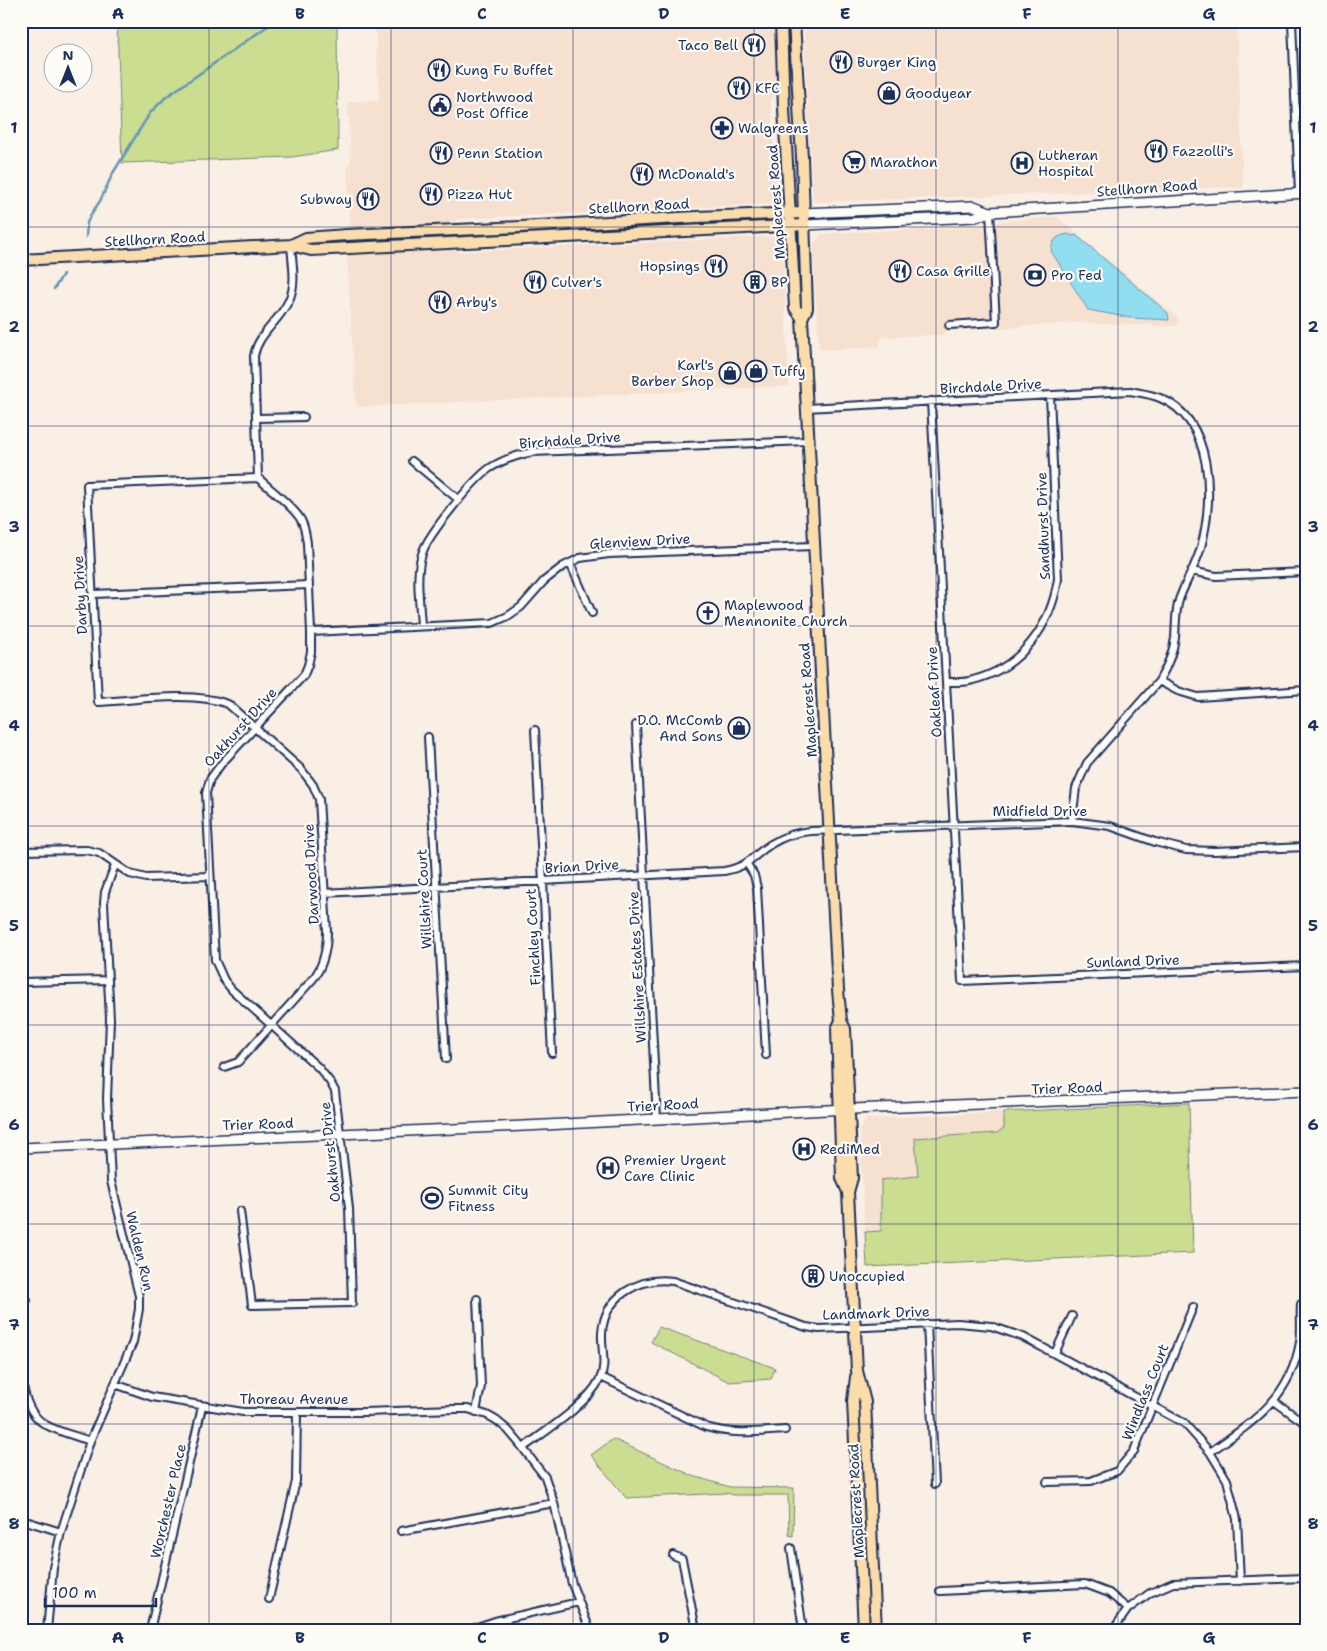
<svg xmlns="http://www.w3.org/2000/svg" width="1327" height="1651" viewBox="0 0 1327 1651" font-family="'Shantell Sans',sans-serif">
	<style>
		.built { fill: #f6e0d0 }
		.green { fill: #cbdd91; stroke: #738678 }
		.water { fill: #91def1; stroke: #6298b6 }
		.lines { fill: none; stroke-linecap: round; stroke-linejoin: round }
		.stream { stroke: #6298b6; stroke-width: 2.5 }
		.street-casing { stroke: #1b2f5e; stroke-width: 10 }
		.secondary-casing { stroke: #1b2f5e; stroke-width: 12 }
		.primary-casing { stroke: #1b2f5e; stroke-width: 14 }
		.street { stroke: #fdfcf7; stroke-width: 6 }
		.secondary { stroke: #fdfcf7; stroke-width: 9 }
		.primary { stroke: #fbddab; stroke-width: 10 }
		.grid { fill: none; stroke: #1b2f5e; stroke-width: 1; stroke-opacity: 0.55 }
		.labels { text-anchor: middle; stroke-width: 4.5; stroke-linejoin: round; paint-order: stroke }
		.poi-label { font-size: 14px; fill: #1b2f5e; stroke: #fdfcf7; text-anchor: start }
		.street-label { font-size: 14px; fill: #1b2f5e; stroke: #fdfcf7 }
		.neatline { fill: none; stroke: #1b2f5e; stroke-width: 2 }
		.grid-label { font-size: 16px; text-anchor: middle; font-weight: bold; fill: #1b2f5e }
	</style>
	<rect width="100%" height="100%" fill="#faefe5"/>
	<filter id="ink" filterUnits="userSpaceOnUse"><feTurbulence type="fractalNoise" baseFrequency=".02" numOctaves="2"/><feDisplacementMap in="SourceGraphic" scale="10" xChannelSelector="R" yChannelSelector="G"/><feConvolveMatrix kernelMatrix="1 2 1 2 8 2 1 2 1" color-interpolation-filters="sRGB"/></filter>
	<g filter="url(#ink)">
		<path class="built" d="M 375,21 L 775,21 L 775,94 L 771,101 L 776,197 L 774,202 L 771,204 L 456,219 L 456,223 L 351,229 L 347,172 L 351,157 L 348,102 L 379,101 Z
			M 806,21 L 1237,21 L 1243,188 L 1230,187 L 816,202 L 813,200 L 804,34 Z
			M 1057,217 L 1179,319 L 1176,326 L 1075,323 L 947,331 L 941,335 L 883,337 L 881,338 L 879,347 L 819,350 L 813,244 L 822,234 L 980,226 L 1003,221 Z
			M 779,236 L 782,238 L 789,386 L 356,407 L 347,254 L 449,249 L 458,252 Z
			M 1004,1112 L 1004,1128 L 997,1133 L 916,1138 L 918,1176 L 881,1180 L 881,1231 L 865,1232 L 860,1130 L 867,1119 Z"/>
		<path class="green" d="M 117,21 L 337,21 L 338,150 L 292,157 L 122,163 Z
			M 1189,1103 L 1193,1253 L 867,1267 L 865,1232 L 881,1231 L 881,1180 L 918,1176 L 915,1138 L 997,1133 L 1004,1128 L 1004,1112 Z
			M 659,1327 L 775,1368 L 771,1379 L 729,1382 L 651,1342 Z
			M 613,1439 L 693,1476 L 730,1487 L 794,1488 L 793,1536 L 789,1535 L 788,1495 L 733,1495 L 727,1493 L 626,1498 L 591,1455 Z"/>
		<path class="water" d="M 1069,234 L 1072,236 L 1076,235 L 1168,313 L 1169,320 L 1131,318 L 1088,310 L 1051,251 C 1053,239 1056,236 1069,234 Z"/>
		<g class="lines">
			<path class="stream" d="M 86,237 L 87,223 L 90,216 L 100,201 L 113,173 L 150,113 L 166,97 L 275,21
				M 54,289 L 63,274"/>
			<g class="street-casing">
				<path id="street" d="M 1292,21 L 1299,193
					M 1296,113 L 1306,113
					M 949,325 L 996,322 L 990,212
					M 931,401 L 962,981 L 1306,966
					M 806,408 L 1130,391 C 1140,393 1150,394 1160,398 C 1214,420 1214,500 1201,547 C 1196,566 1185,582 1179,600 C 1175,613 1176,625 1175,638 C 1173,654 1167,667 1159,681 L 1087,763 L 1076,788 L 1072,821
					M 257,418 L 304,417
					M 412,461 L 459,500
					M 570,563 L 592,613
					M 1191,571 L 1216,576 L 1306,572
					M 93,594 L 309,585
					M 421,626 C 420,603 415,576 422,554 C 427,535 474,479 490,468 C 504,459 517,455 533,452 L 808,441
					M 311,632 L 492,623 L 508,616 L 521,607 L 544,581 L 562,567 L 580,558 L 609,554 L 813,546
					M 1159,681 L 1178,691 L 1198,697 L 1306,690
					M 946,682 C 955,682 965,683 973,680 C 1021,668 1051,626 1058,579 L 1050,395
					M 636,725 L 657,1119
					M 535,730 L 552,1053
					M 428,737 L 446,1059
					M 21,851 L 87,850 L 99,853 L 130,874 L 146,878 L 210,876
					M 747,864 L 754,875 L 757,888 L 766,1055
					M 324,893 L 724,871 C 750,866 751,857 771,844 C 784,836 796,832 811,831 L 1072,821 L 1110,826 L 1155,842 L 1186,850 L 1215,851 L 1306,847
					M 21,982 L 108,980
					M 224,1067 L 238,1062 L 313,979 C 324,965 327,949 327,931 L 319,799 L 313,785 L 301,769 L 228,704 C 191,691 138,700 98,702 L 87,485 L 258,478
					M 240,1211 L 252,1305 L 352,1303 L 349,1208 L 335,1091 L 330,1082 L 319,1068 L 232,990 L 224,980 L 215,960 L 206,793 L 210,779 L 222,763 L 304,675 L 308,665 L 311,652 L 311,632 L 307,543 C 306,536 305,527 301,520 C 294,507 270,489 258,478 L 254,356 C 258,333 280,321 289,300 C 297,283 292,263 291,245
					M 21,1307 L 27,1300
					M 927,1324 L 935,1484
					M 21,1331 C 22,1360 16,1408 46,1425 C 59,1432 76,1436 90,1441
					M 1055,1353 L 1072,1316
					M 601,1377 L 706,1427 C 732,1435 758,1432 785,1430
					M 115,1384 L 152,1397 L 243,1412 L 364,1412 L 455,1409 L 468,1409 L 487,1415 L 496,1420 L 508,1430 L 519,1443 L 545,1477 L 554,1503 L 572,1584 L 590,1630
					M 1274,1401 L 1306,1424
					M 476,1412 L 481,1386 L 477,1299
					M 523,1448 C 547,1430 587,1405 600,1379 C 607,1365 601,1348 602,1333 C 604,1297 639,1276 673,1281 L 806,1327 L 819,1329 L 958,1323 L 991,1326 L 1023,1337 L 1184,1423 L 1210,1452 L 1227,1480 L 1237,1519 L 1240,1581
					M 1210,1452 C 1253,1422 1290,1399 1300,1342 C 1302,1330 1300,1316 1301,1304
					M 1047,1482 L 1091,1481 L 1117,1471 L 1134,1451 L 1193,1307
					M 21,1522 L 29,1522 L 61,1532
					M 401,1531 L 554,1503
					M 791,1548 L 803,1630
					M 673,1555 L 682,1559 L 696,1630
					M 940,1591 L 1085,1584 L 1109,1593 L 1128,1609
					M 269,1599 L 296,1481 L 297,1412
					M 47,1630 L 53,1568 L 61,1532 L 90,1441 L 133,1342 L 139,1309 L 139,1296 L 111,1181 L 107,1099 L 110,1019 L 104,903 L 105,892 L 115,865
					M 150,1630 L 202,1407
					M 468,1630 L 495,1621 L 579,1602
					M 1113,1630 L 1128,1609 L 1150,1593 L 1173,1583 L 1306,1578"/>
			</g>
			<g class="secondary-casing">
				<path id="secondary" d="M 803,213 L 974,206 L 990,212
					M 804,225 L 975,217 L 990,212 L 1306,193
					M 21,1148 L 545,1125 L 827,1110 L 1306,1091"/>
			</g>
			<g class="primary-casing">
				<path id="primary" d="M 781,21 L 784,109 L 795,308 L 802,318
					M 794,21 L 802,157 L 806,278 L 807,308 L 802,318 L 838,990 L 841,1021 L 845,1029 L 852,1178 L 848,1192
					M 291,245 L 306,238 L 346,235 L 500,228 L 697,217 L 803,213
					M 21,260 L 291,245 L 311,250 L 804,225
					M 841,1021 L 837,1029 L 842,1178 L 848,1192 L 857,1371 L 865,1402 L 876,1630
					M 856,1377 L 853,1401 L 864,1630"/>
			</g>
			<use href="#street" class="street"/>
			<use href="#secondary" class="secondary"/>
			<use href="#primary" class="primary"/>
		</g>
	</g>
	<path class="grid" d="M 209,21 L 209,1630M 391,21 L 391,1630M 573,21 L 573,1630M 754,21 L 754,1630M 936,21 L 936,1630M 1118,21 L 1118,1630M 21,227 L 1306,227M 21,426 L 1306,426M 21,626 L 1306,626M 21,826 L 1306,826M 21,1025 L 1306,1025M 21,1224 L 1306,1224M 21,1424 L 1306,1424"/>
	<defs>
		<g id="restaurant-ring" transform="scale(1.125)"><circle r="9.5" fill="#fdfcf7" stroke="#1b2f5e" stroke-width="1.5"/><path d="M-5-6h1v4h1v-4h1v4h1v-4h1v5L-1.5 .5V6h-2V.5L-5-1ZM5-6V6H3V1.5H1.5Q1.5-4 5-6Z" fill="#1b2f5e"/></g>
		<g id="shop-ring" transform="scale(1.125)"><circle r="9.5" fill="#fdfcf7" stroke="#1b2f5e" stroke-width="1.5"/><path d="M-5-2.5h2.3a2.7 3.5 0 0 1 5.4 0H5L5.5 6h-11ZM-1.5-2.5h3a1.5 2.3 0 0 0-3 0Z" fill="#1b2f5e"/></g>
		<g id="civic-ring" transform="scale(1.125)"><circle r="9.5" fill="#fdfcf7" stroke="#1b2f5e" stroke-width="1.5"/><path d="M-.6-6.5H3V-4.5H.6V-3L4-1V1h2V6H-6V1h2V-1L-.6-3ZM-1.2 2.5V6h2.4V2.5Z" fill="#1b2f5e"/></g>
		<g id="pharmacy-ring" transform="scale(1.125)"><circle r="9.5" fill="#fdfcf7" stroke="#1b2f5e" stroke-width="1.5"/><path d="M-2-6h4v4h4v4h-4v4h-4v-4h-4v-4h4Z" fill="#1b2f5e"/></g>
		<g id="supermarket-ring" transform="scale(1.125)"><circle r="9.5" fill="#fdfcf7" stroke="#1b2f5e" stroke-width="1.5"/><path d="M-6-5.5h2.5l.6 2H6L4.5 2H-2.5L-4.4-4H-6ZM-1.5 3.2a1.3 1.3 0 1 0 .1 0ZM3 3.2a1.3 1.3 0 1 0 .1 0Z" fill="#1b2f5e"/></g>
		<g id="hospital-ring" transform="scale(1.125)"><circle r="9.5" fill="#fdfcf7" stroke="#1b2f5e" stroke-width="1.5"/><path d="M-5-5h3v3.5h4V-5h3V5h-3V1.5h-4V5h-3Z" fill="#1b2f5e"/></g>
		<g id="bank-ring" transform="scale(1.125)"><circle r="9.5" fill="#fdfcf7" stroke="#1b2f5e" stroke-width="1.5"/><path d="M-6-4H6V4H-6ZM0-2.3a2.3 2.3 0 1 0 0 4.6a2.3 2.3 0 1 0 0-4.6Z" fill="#1b2f5e"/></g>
		<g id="building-ring" transform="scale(1.125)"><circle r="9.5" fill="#fdfcf7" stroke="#1b2f5e" stroke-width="1.5"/><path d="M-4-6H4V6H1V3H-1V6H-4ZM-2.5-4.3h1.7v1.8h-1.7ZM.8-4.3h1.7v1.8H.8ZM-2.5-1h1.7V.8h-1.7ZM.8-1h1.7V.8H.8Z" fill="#1b2f5e"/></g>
		<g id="church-ring" transform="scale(1.125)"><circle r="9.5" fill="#fdfcf7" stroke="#1b2f5e" stroke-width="1.5"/><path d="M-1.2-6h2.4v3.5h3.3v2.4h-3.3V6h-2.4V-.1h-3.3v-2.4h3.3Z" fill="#1b2f5e"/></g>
		<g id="stadium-ring" transform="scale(1.125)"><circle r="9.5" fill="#fdfcf7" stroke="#1b2f5e" stroke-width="1.5"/><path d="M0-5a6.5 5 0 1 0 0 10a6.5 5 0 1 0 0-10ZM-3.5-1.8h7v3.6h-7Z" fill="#1b2f5e"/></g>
	</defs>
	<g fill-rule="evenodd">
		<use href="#restaurant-ring" x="754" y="45"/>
		<use href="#restaurant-ring" x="841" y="62"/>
		<use href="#restaurant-ring" x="439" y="70"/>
		<use href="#restaurant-ring" x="739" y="88"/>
		<use href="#shop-ring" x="889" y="93"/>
		<use href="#civic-ring" x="440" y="105"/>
		<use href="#pharmacy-ring" x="722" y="128"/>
		<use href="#restaurant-ring" x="1156" y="151"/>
		<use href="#restaurant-ring" x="441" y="153"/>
		<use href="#supermarket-ring" x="854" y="162"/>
		<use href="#hospital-ring" x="1022" y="163"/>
		<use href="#restaurant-ring" x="642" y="174"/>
		<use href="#restaurant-ring" x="431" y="194"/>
		<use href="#restaurant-ring" x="368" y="199"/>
		<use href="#restaurant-ring" x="716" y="266"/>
		<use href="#restaurant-ring" x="900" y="271"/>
		<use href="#bank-ring" x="1035" y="275"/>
		<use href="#restaurant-ring" x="535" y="282"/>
		<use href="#building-ring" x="755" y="282"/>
		<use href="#restaurant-ring" x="440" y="302"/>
		<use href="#shop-ring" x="756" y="371"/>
		<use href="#shop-ring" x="730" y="373"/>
		<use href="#church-ring" x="708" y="613"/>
		<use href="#shop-ring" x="739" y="728"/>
		<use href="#hospital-ring" x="804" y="1149"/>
		<use href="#hospital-ring" x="608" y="1168"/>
		<use href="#stadium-ring" x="432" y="1198"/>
		<use href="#building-ring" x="813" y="1276"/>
	</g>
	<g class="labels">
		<g class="poi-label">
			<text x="738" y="50" text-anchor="end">Taco Bell</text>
			<text x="857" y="67">Burger King</text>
			<text x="455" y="75">Kung Fu Buffet</text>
			<text x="755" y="93">KFC</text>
			<text x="905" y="98">Goodyear</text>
			<text x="456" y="102">Northwood<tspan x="456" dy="16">Post Office</tspan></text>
			<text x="738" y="133">Walgreens</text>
			<text x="1172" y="156">Fazzolli's</text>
			<text x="457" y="158">Penn Station</text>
			<text x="1038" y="160">Lutheran<tspan x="1038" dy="16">Hospital</tspan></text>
			<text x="870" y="167">Marathon</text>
			<text x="658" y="179">McDonald's</text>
			<text x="447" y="199">Pizza Hut</text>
			<text x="352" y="204" text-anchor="end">Subway</text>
			<text x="700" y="271" text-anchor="end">Hopsings</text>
			<text x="916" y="276">Casa Grille</text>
			<text x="1051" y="280">Pro Fed</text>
			<text x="551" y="287">Culver's</text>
			<text x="771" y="287">BP</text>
			<text x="456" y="307">Arby's</text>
			<text x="714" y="370" text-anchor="end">Karl's<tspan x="714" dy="16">Barber Shop</tspan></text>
			<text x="772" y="376">Tuffy</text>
			<text x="724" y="610">Maplewood<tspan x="724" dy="16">Mennonite Church</tspan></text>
			<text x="723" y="725" text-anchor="end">D.O. McComb<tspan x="723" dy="16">And Sons</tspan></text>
			<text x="820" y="1154">RediMed</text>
			<text x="624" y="1165">Premier Urgent<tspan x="624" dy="16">Care Clinic</tspan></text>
			<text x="448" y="1195">Summit City<tspan x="448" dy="16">Fitness</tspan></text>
			<text x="829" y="1281">Unoccupied</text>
		</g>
		<g class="street-label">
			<text transform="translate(1147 188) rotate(-4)" y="5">Stellhorn Road</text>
			<text transform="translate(776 202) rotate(-94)" y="5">Maplecrest Road</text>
			<text transform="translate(639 206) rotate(-3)" y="5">Stellhorn Road</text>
			<text transform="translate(155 239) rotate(-3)" y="5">Stellhorn Road</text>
			<text transform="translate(991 386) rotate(-3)" y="5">Birchdale Drive</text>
			<text transform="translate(570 440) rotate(-4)" y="5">Birchdale Drive</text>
			<text transform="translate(1043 526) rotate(-92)" y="5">Sandhurst Drive</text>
			<text transform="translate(640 541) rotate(-3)" y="5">Glenview Drive</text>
			<text transform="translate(80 595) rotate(-93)" y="5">Darby Drive</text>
			<text transform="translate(934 692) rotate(-93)" y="5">Oakleaf Drive</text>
			<text transform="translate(808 700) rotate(-94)" y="5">Maplecrest Road</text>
			<text transform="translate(240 727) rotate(-48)" y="5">Oakhurst Drive</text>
			<text x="1040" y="816">Midfield Drive</text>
			<text transform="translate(582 866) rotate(-3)" y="5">Brian Drive</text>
			<text transform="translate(311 874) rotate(-93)" y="5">Darwood Drive</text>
			<text transform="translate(424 899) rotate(-93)" y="5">Willshire Court</text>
			<text transform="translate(533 937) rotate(-93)" y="5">Finchley Court</text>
			<text transform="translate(1133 961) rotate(-2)" y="5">Sunland Drive</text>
			<text transform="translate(637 967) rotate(-93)" y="5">Willshire Estates Drive</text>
			<text transform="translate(1067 1088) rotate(-2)" y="5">Trier Road</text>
			<text transform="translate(663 1105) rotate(-3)" y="5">Trier Road</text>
			<text transform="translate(258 1124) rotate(-2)" y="5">Trier Road</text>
			<text transform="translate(330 1152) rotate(-96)" y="5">Oakhurst Drive</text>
			<text transform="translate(140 1251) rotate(77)" y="5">Walden Run</text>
			<text transform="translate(876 1313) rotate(-2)" y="5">Landmark Drive</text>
			<text transform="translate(1145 1392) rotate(-68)" y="5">Windlass Court</text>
			<text x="294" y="1404">Thoreau Avenue</text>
			<text transform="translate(168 1501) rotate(-77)" y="5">Worchester Place</text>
			<text transform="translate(856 1501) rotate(-93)" y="5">Maplecrest Road</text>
		</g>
	</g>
	<rect width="1327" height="1651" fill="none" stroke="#fdfcf7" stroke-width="55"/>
	<g transform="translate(68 68)"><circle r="24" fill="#fdfcf7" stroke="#a3aaba"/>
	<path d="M0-4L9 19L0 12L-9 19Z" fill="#1b2f5e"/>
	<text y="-8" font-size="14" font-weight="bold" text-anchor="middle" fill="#1b2f5e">N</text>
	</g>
	<path d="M45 1598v8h111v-8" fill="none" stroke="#1b2f5e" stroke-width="2.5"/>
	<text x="52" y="1598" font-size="15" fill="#1b2f5e" stroke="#fdfcf7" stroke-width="4" paint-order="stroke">100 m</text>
	<rect x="28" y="28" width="1272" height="1596" class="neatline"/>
	<g class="grid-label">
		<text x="118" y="19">A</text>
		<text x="300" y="19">B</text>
		<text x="482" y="19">C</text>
		<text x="664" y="19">D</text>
		<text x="845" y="19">E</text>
		<text x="1027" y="19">F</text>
		<text x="1209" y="19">G</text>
		<text x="14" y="133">1</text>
		<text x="1313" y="133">1</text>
		<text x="14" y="332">2</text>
		<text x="1313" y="332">2</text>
		<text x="14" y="532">3</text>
		<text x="1313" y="532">3</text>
		<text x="14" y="731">4</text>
		<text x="1313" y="731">4</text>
		<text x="14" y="931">5</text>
		<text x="1313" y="931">5</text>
		<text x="14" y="1130">6</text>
		<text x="1313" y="1130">6</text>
		<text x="14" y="1330">7</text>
		<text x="1313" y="1330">7</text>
		<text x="14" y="1529">8</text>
		<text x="1313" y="1529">8</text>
		<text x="118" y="1643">A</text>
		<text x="300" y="1643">B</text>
		<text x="482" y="1643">C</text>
		<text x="664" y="1643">D</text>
		<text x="845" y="1643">E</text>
		<text x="1027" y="1643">F</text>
		<text x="1209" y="1643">G</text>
	</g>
</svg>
